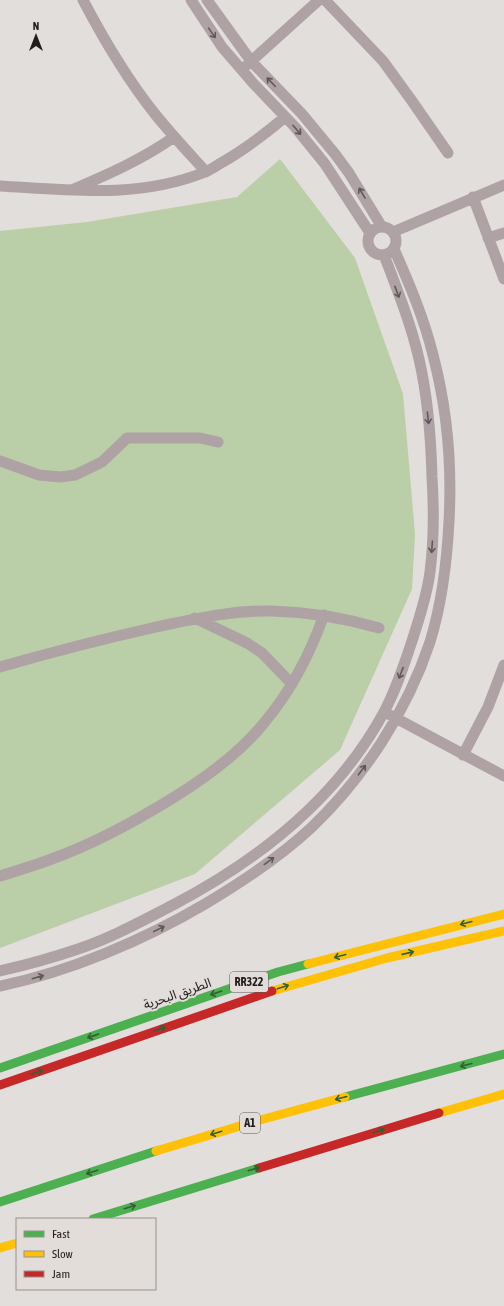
<svg xmlns="http://www.w3.org/2000/svg" width="504" height="1306" viewBox="0 0 504 1306" font-family="'Asap Condensed','Noto Sans Arabic',sans-serif">
	<style>
		.green { fill: #bacea7 }
		.lines { fill: none; stroke-linecap: round; stroke-linejoin: round }
		.street { stroke: #aea2a5; stroke-width: 11 }
		.fast { stroke: #4caf50; stroke-width: 9 }
		.slow { stroke: #ffc107; stroke-width: 9 }
		.jam { stroke: #c62828; stroke-width: 9 }
		.oneway { stroke: #60595a }
		.oneway2 { stroke: #345f34 }
		.labels { text-anchor: middle; stroke-width: 4; stroke-linejoin: round; paint-order: stroke }
		.shield { fill: #e3ddda; stroke: #5a5756; stroke-width: 1 }
		.shield-label { font-size: 12px; font-weight: bold; fill: #201e1d }
		.street-label { font-size: 13px; fill: #201e1d; stroke: #e3ddda }
	</style>
	<rect width="100%" height="100%" fill="#e1dedc"/>
	<path class="green" d="M 280,159 L 355,258 L 403,394 L 415,534 L 412,589 L 340,750 L 195,874 L 0,948 L 0,231 L 87,222 L 237,197 Z"/>
	<g class="lines">
		<path class="street" d="M 83,0 C 104,40 127,79 155,114 C 171,134 189,153 206,172
			M 191,0 L 222,47 L 253,83 L 295,127 L 325,164 L 370,233
			M 207,0 L 251,61 L 302,114 L 335,154 L 349,173 L 382,227
			M 325,0 L 383,61 L 412,101 L 448,153
			M 247,65 L 319,0
			M 0,186 C 69,190 139,199 205,172 C 210,170 216,166 221,163 C 244,150 265,134 285,117
			M 74,189 C 109,174 143,159 174,137
			M 473,197 L 504,279
			M368 241a14 14 0 1 1 28 0a14 14 0 1 1-28 0Z
			M 393,232 L 504,185
			M 488,238 L 504,233
			M 0,461 L 39,475 L 60,477 L 75,475 L 102,462 L 127,438 L 200,438 L 218,442
			M 195,618 L 247,643 L 262,653 L 292,684
			M 0,667 C 52,652 103,639 156,627 C 194,619 232,610 272,611 C 309,612 345,618 379,628
			M 390,715 L 504,776
			M 463,755 L 488,707 L 504,665
			M 0,876 C 16,871 33,866 49,860 C 94,844 136,821 176,796 C 208,776 240,753 264,723 C 291,691 310,654 324,615
			M 0,971 C 26,965 52,958 78,949 C 111,938 142,921 173,905 C 259,860 337,799 384,712 C 396,690 404,665 412,641 C 419,619 427,596 430,572 C 434,541 434,509 432,477 C 431,438 428,398 419,359 C 411,324 397,289 384,255
			M 0,986 C 69,972 144,940 205,904 C 242,882 280,857 312,827 C 365,776 407,711 430,642 C 442,603 447,561 449,521 C 452,466 447,408 433,355 C 424,318 409,283 394,249"/>
		<path class="fast" d="M 0,1068 L 278,972 L 308,964
			M 345,1097 L 504,1054
			M 0,1202 L 156,1151
			M 93,1219 L 259,1168"/>
		<path class="slow" d="M 308,964 L 504,914
			M 272,991 L 387,958 L 504,931
			M 439,1113 L 504,1094
			M 156,1151 L 260,1120 L 345,1097
			M 0,1248 L 17,1243"/>
		<path class="jam" d="M 0,1085 L 272,991
			M 259,1168 L 439,1113"/>
	</g>
	<defs><path id="oneway-shaft" d="M-6 0H5M1.5-3L5.5 0L1.5 3" fill="none" stroke-width="1.6" stroke-linecap="round" stroke-linejoin="round"/></defs>
	<g class="oneway">
		<use href="#oneway-shaft" transform="translate(212 33) rotate(55)"/>
		<use href="#oneway-shaft" transform="translate(271 82) rotate(-134)"/>
		<use href="#oneway-shaft" transform="translate(297 130) rotate(49)"/>
		<use href="#oneway-shaft" transform="translate(362 193) rotate(-121)"/>
		<use href="#oneway-shaft" transform="translate(397 292) rotate(70)"/>
		<use href="#oneway-shaft" transform="translate(428 418) rotate(84)"/>
		<use href="#oneway-shaft" transform="translate(432 547) rotate(94)"/>
		<use href="#oneway-shaft" transform="translate(401 673) rotate(111)"/>
		<use href="#oneway-shaft" transform="translate(362 770) rotate(-53)"/>
		<use href="#oneway-shaft" transform="translate(269 861) rotate(-36)"/>
		<use href="#oneway-shaft" transform="translate(159 929) rotate(-26)"/>
		<use href="#oneway-shaft" transform="translate(38 977) rotate(-16)"/>
	</g>
	<g class="oneway2">
		<use href="#oneway-shaft" transform="translate(466 923) rotate(165)"/>
		<use href="#oneway-shaft" transform="translate(408 953) rotate(-13)"/>
		<use href="#oneway-shaft" transform="translate(340 956) rotate(165)"/>
		<use href="#oneway-shaft" transform="translate(283 987) rotate(-18)"/>
		<use href="#oneway-shaft" transform="translate(216 993) rotate(161)"/>
		<use href="#oneway-shaft" transform="translate(160 1029) rotate(-19)"/>
		<use href="#oneway-shaft" transform="translate(93 1036) rotate(161)"/>
		<use href="#oneway-shaft" transform="translate(466 1065) rotate(165)"/>
		<use href="#oneway-shaft" transform="translate(37 1072) rotate(-19)"/>
		<use href="#oneway-shaft" transform="translate(341 1098) rotate(165)"/>
		<use href="#oneway-shaft" transform="translate(379 1131) rotate(-17)"/>
		<use href="#oneway-shaft" transform="translate(216 1133) rotate(163)"/>
		<use href="#oneway-shaft" transform="translate(254 1169) rotate(-17)"/>
		<use href="#oneway-shaft" transform="translate(92 1172) rotate(162)"/>
		<use href="#oneway-shaft" transform="translate(130 1207) rotate(-17)"/>
	</g>
	<g class="labels">
		<g class="shield">
			<rect x="230" y="972" width="38" height="20" rx="3"/>
			<rect x="240" y="1113" width="20" height="20" rx="3"/>
		</g>
		<g class="shield-label">
			<text x="249" y="986">RR322</text>
			<text x="250" y="1127">A1</text>
		</g>
		<g class="street-label">
			<text transform="translate(177 993) rotate(-19)" y="5">الطريق البحرية</text>
		</g>
	</g>
	<rect x="16" y="1218" width="140" height="72" fill="#e3ddda" stroke="#95918e"/>
	<rect x="24" y="1231" width="20" height="6" fill="#4caf50" stroke="#95918e"/>
	<text x="52" y="1238" font-size="12" fill="#201e1d">Fast</text>
	<rect x="24" y="1251" width="20" height="6" fill="#ffc107" stroke="#95918e"/>
	<text x="52" y="1258" font-size="12" fill="#201e1d">Slow</text>
	<rect x="24" y="1271" width="20" height="6" fill="#c62828" stroke="#95918e"/>
	<text x="52" y="1278" font-size="12" fill="#201e1d">Jam</text>
	<g transform="translate(36 36)" stroke="#e3ddda" stroke-width="3" paint-order="stroke">
	<path d="M0-3L7 15L0 10L-7 15Z" fill="#201e1d"/>
	<text y="-6" font-size="11" font-weight="bold" text-anchor="middle" fill="#201e1d">N</text>
	</g>
</svg>
